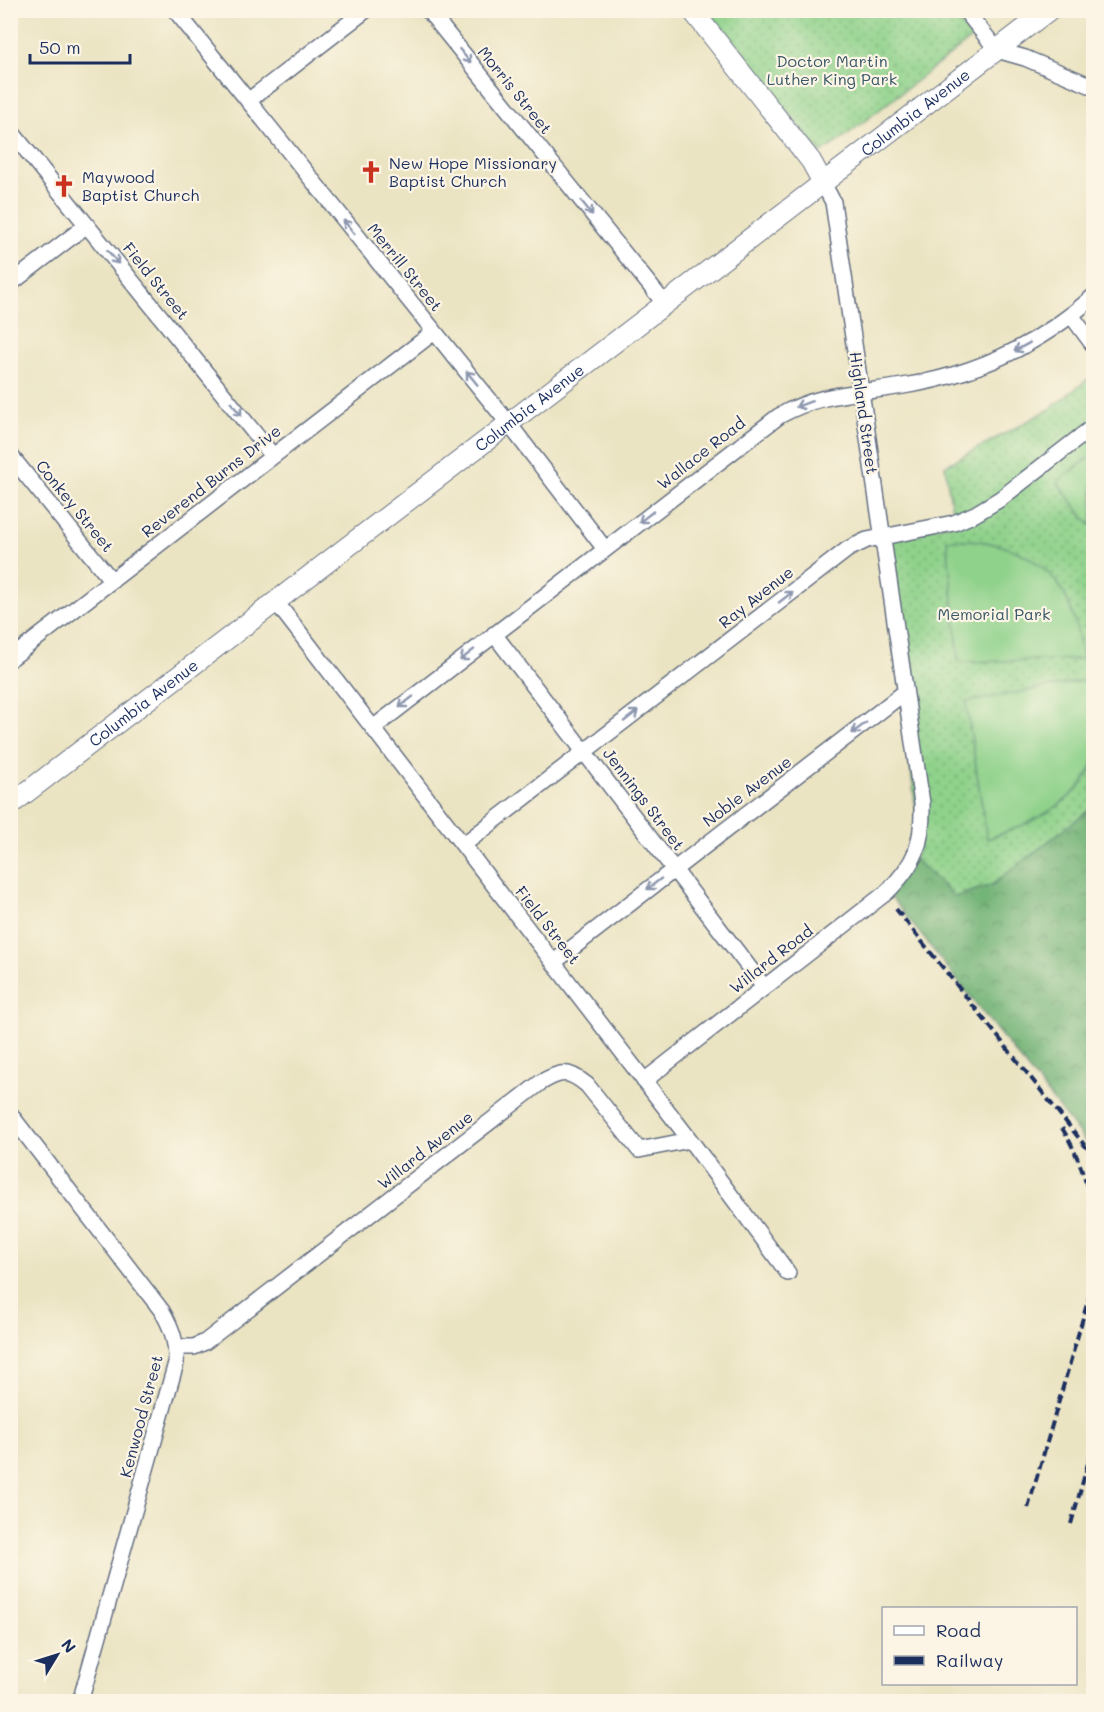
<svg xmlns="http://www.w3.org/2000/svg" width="1104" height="1712" viewBox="0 0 1104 1712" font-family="Mali,sans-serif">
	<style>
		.grass { fill: url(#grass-dots); stroke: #558074; stroke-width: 1.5 }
		.forest { fill: url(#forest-crowns); stroke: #47726a; stroke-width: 1.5 }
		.pitch { fill: #8fd28b; stroke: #558074; stroke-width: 1.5 }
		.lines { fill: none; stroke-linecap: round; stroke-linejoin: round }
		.minor-casing { stroke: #646e81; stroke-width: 18 }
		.tertiary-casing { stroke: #646e81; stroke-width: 22 }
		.minor { stroke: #fff; stroke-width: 15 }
		.tertiary { stroke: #fff; stroke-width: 20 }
		.rail { stroke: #1b2f5e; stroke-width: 4; stroke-dasharray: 9 4.5; stroke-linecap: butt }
		.oneway { stroke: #8d97ae }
		.labels { text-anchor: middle; stroke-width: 4.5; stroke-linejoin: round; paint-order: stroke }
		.park-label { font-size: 16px; fill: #385869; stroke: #fcf5e5 }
		.street-label { font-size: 16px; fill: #1b2f5e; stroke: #fcf5e5 }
		.poi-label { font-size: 16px; fill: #1b2f5e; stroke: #fcf5e5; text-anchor: start }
	</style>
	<defs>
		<pattern id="grass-dots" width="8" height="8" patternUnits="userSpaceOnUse" patternTransform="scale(1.5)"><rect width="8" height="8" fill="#8fd28b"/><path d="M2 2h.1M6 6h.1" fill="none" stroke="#74ab75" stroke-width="1.8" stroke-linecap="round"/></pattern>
		<pattern id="forest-crowns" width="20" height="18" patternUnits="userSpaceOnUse" patternTransform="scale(1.5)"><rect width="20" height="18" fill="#73b477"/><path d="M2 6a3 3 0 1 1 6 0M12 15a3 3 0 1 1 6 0" fill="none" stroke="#5e9365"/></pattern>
	</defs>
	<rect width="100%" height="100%" fill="#fcf5e5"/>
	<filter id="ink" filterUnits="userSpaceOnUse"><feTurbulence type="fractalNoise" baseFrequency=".0167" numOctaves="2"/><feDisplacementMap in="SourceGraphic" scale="12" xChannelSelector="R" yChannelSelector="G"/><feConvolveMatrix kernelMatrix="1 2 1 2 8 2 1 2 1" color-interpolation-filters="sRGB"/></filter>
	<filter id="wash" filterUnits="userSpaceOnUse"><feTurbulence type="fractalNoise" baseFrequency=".008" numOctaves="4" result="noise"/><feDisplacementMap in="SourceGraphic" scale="24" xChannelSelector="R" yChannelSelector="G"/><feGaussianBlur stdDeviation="1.35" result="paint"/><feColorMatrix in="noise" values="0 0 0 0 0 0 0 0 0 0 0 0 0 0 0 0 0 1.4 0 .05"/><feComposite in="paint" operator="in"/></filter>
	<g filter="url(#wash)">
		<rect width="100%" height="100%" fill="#ebe4c3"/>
		<path class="grass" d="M 707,11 L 950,11 L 972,38 L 839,141 L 821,153 Z
			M 1093,375 L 1093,807 L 992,885 L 955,897 L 914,859 L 920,842 L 882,537 L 954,523 L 945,466 L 1050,409 Z"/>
		<path class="forest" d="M 1093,807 L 1093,1151 L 887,892 L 914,859 L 955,897 L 992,885 Z"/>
		<path class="pitch" d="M 1093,455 L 1093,526 L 1082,515 L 1057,482 Z
			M 947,540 C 991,538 1035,550 1061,588 C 1074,609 1078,635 1083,659 L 959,662 Z
			M 1093,679 L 1094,761 C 1081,803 1025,826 987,839 L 966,702 Z"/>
	</g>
	<g filter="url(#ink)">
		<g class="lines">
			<g class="minor-casing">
				<path id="minor" d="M 175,10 L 509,424 L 605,549
					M 428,10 L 665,304
					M 965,10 L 997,50 L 1025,58 L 1094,87
					M 248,101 L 366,10
					M 10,130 L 273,456
					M 10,284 L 87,225
					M 1071,315 L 1094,346
					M 10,455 L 112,581
					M 276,602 L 690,1140 L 788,1273
					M 494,634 L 764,987
					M 10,659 L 434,332
					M 373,728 L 779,416 C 822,392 856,394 903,386 C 975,375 1039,345 1094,296
					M 463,845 L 848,549 L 867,540 L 954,523 L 975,514 L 1000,499 L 1094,426
					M 554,962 L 905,692
					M 644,1081 L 887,892 C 916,863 923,844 922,803 L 833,202 L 823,183
					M 10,1114 L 162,1311 C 172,1328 177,1343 176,1363 L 80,1702
					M 177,1347 L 194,1347 L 205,1342 L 540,1083 C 560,1071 568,1069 587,1085 L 639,1150 L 690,1140"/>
			</g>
			<g class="tertiary-casing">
				<g id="tertiary">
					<path d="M 692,10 L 811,161 L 823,183"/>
					<path id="s1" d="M 10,805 L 1049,10"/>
				</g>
			</g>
			<use href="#minor" class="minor"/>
			<use href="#tertiary" class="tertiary"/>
			<path class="rail" d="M 896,909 L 1094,1157
				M 1062,1128 C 1080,1157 1091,1192 1094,1226
				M 1028,1508 L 1089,1297 L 1094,1262
				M 1071,1524 L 1094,1442"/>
		</g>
		<defs><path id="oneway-shaft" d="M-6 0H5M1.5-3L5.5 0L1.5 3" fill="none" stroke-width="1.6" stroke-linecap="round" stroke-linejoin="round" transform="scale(1.5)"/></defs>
		<g class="oneway">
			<use href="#oneway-shaft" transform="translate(465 56) rotate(51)"/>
			<use href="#oneway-shaft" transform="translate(587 208) rotate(51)"/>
			<use href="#oneway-shaft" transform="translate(349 227) rotate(-129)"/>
			<use href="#oneway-shaft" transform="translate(113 257) rotate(51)"/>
			<use href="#oneway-shaft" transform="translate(1022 347) rotate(151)"/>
			<use href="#oneway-shaft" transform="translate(472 378) rotate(-129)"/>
			<use href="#oneway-shaft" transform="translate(804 404) rotate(159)"/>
			<use href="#oneway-shaft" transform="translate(236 409) rotate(51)"/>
			<use href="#oneway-shaft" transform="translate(646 517) rotate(142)"/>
			<use href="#oneway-shaft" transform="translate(786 597) rotate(-38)"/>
			<use href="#oneway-shaft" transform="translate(467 655) rotate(142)"/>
			<use href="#oneway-shaft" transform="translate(406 702) rotate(142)"/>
			<use href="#oneway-shaft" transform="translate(631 716) rotate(-38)"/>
			<use href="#oneway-shaft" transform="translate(859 728) rotate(143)"/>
			<use href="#oneway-shaft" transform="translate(654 884) rotate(142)"/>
		</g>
	</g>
	<defs>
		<g id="church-bare" transform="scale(1.8)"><path d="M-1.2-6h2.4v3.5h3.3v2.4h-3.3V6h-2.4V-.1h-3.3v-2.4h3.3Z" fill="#c8321e" stroke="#fcf5e5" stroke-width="2.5" paint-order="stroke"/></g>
	</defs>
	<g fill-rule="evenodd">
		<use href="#church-bare" x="371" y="172"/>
		<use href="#church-bare" x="64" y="186"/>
	</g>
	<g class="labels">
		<g class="park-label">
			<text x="832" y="67">Doctor Martin<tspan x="832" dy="18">Luther King Park</tspan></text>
			<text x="994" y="620">Memorial Park</text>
		</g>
		<g class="street-label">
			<text transform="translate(515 90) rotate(51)" y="6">Morris Street</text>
			<text dy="6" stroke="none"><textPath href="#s1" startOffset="1140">Columbia Avenue</textPath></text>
			<text transform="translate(405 267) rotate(51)" y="6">Merrill Street</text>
			<text transform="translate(156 281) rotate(51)" y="6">Field Street</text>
			<text dy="6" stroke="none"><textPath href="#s1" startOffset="654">Columbia Avenue</textPath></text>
			<text transform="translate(864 413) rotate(82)" y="6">Highland Street</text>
			<text transform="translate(701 453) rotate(-38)" y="6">Wallace Road</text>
			<text transform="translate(211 481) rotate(-38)" y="6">Reverend Burns Drive</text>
			<text transform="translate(75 506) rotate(51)" y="6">Conkey Street</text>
			<text transform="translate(756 597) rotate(-38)" y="6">Ray Avenue</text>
			<text dy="6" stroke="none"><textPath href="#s1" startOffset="168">Columbia Avenue</textPath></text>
			<text transform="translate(747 791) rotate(-37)" y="6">Noble Avenue</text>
			<text transform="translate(644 799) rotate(53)" y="6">Jennings Street</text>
			<text transform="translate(548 925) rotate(52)" y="6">Field Street</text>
			<text transform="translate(771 959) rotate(-38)" y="6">Willard Road</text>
			<text transform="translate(425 1150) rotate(-38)" y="6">Willard Avenue</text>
			<text transform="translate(141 1416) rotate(-75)" y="6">Kenwood Street</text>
		</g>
		<g class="poi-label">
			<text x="389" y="169">New Hope Missionary<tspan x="389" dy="18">Baptist Church</tspan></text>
			<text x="82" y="183">Maywood<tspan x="82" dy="18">Baptist Church</tspan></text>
		</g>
	</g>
	<rect width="1104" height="1712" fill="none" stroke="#fcf5e5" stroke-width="36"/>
	<rect x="882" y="1607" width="195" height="78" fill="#fcf5e5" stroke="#a2a6af" stroke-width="1.5"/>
	<rect x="894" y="1626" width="30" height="9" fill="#ffffff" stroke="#a2a6af" stroke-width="1.5"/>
	<text x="936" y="1637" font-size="18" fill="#1b2f5e">Road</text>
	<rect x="894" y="1656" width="30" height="9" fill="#1b2f5e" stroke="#a2a6af" stroke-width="1.5"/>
	<text x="936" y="1667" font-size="18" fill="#1b2f5e">Railway</text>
	<g transform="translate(57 1655) rotate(52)" stroke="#fcf5e5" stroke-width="4.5" paint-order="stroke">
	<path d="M0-4.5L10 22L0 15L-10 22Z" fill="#1b2f5e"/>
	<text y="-9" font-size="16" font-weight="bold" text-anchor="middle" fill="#1b2f5e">N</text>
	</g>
	<path d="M30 54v9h100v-9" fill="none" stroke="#1b2f5e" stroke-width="3"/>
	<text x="39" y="54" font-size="18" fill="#1b2f5e" stroke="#fcf5e5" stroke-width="4.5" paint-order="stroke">50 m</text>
</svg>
